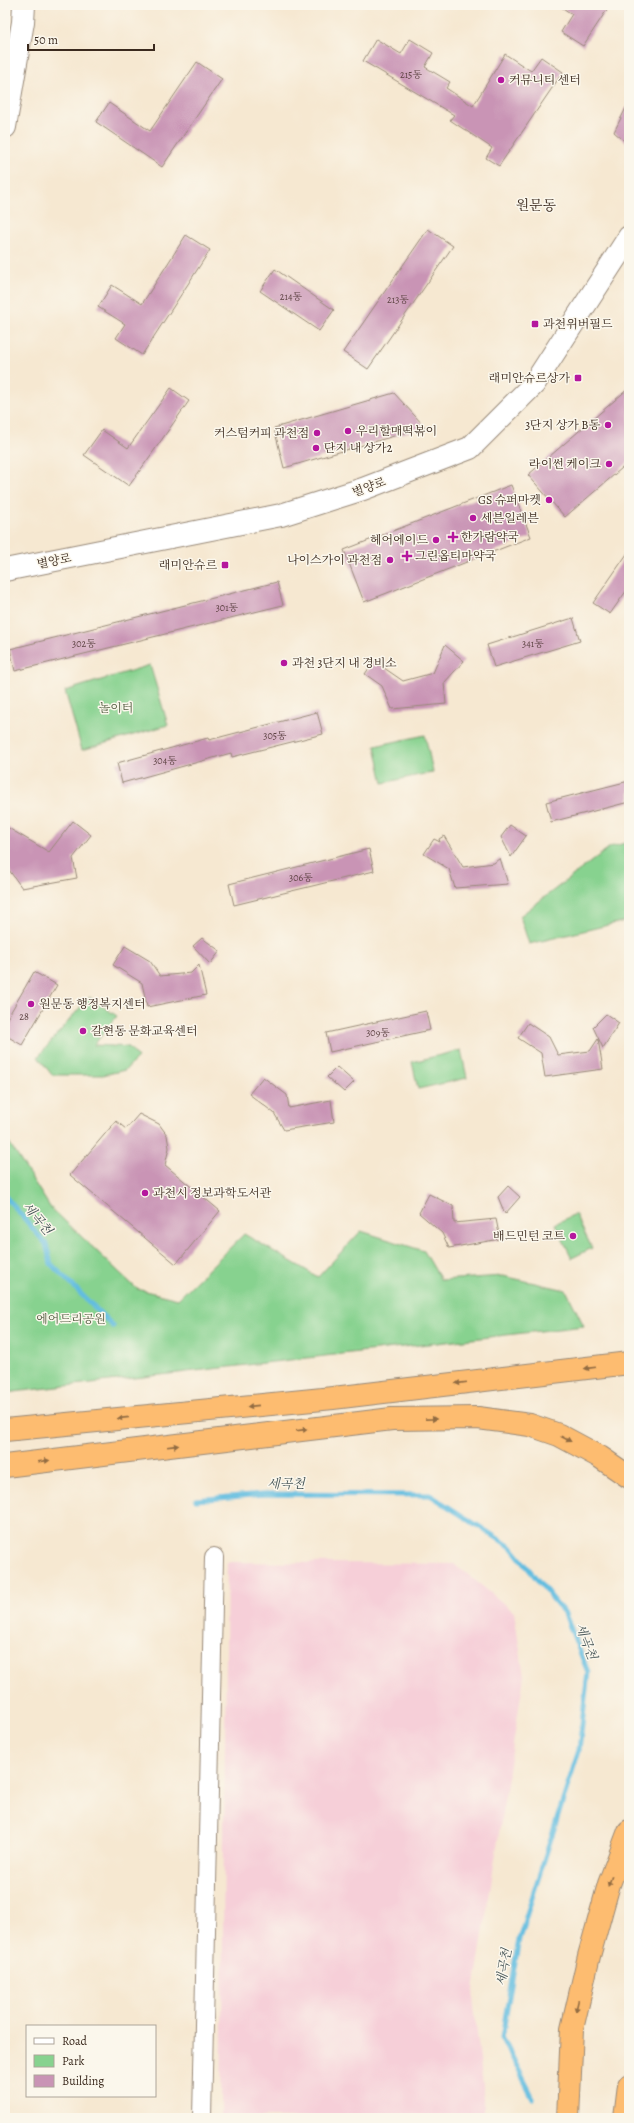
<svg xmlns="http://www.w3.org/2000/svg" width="634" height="2123" viewBox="0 0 634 2123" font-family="Alegreya,'Noto Serif KR',serif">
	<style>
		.built { fill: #f6cfd8 }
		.green { fill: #87d28f; stroke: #617e56 }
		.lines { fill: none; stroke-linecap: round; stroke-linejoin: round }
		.stream { stroke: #62bde0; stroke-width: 5 }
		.building { fill: #c994b5 }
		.minor-casing { stroke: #988978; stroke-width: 20 }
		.tertiary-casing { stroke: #988978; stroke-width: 24 }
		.trunk-casing { stroke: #988978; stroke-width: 24 }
		.minor { stroke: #fff; stroke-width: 18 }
		.tertiary { stroke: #fff; stroke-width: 22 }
		.trunk { stroke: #fdbc70; stroke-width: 22 }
		.oneway { fill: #926c43 }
		.poi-dot { fill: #b5179e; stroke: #fbf7ec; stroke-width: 1.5 }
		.labels { text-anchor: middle; stroke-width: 3; stroke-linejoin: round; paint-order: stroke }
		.number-label { font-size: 10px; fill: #5e4444 }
		.poi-label { font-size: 12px; fill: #3b2a1e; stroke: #fbf7ec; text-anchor: start }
		.street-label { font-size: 12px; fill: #3b2a1e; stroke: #fbf7ec }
		.park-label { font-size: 12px; fill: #525c40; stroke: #fbf7ec }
		.water-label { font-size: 13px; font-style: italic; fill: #475658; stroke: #fbf7ec }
		.quarter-label { font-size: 14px; fill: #3b2a1e; stroke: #fbf7ec }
	</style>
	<rect width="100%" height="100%" fill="#fbf7ec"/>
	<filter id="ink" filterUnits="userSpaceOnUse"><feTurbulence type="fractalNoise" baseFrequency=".025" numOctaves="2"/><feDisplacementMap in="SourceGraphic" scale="8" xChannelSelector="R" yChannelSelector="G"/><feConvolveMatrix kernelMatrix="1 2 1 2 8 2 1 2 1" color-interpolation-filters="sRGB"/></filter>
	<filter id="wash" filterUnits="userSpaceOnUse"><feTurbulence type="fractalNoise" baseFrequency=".012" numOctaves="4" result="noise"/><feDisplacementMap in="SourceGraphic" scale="16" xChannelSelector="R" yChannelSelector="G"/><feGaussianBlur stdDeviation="0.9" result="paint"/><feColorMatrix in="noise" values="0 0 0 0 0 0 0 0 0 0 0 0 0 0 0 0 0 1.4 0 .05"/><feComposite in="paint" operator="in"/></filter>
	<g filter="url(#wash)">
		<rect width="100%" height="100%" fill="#f6e8d1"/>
		<path class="built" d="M 227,1562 L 455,1564 L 514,1612 L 524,1676 L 473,1997 L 483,2086 L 483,2118 L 221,2118 Z"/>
		<path class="green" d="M 150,665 L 168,725 L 82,750 L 65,691 Z
			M 425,735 L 433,772 L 383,783 L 375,746 Z
			M 629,842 L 629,920 L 529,944 L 520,916 L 610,847 Z
			M 89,997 L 117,1016 L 94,1045 L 129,1047 L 138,1058 L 125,1070 L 103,1075 L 52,1075 L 38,1057 Z
			M 461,1050 L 467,1078 L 418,1089 L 412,1062 Z
			M 5,1136 L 50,1207 L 137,1289 L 178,1299 L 244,1234 L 318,1277 L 361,1231 L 424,1251 L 441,1280 L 503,1276 L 566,1290 L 584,1326 L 5,1393 Z
			M 575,1214 L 592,1248 L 572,1258 L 555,1224 Z"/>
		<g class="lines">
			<path class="stream" d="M 5,1196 L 46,1244 L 51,1264 L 113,1326
				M 196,1500 L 263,1494 L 430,1495 L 511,1547 L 565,1614 L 588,1672 L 579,1750 L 519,1939 L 502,2037 L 533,2098"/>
		</g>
		<g id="blocks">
			<path class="building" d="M 558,5 L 610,5 L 583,46 L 561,32 L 572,14 Z
				M 376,39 L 401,54 L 410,39 L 433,53 L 425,67 L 450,82 L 446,88 L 473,106 L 505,54 L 531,71 L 541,57 L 563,72 L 499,166 L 486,158 L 492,148 L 450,120 L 454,115 L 363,61 Z
				M 197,62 L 222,79 L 162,167 L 96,122 L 109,103 L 150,131 Z
				M 629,102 L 629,145 L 614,132 Z
				M 428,229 L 453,246 L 368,369 L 343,352 Z
				M 186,235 L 210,250 L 142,355 L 116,338 L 125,324 L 98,307 L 112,285 L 142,304 Z
				M 275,269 L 334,310 L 319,331 L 260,291 Z
				M 171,388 L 189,401 L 129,486 L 84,455 L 102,430 L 128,448 Z
				M 629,388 L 629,462 L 565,517 L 528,475 Z
				M 394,393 L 425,427 L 284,468 L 274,428 Z
				M 511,485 L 531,537 L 364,602 L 344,550 Z
				M 629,551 L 629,587 L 610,614 L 593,603 Z
				M 277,582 L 283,605 L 15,671 L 10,649 Z
				M 573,618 L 580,641 L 494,667 L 487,645 Z
				M 445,645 L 464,661 L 444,683 L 446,704 L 392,709 L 382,686 L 365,674 L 374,661 L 403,681 L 433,673 Z
				M 317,712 L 323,734 L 232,757 L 231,753 L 122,783 L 117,763 L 208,738 L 209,740 Z
				M 629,781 L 629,802 L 551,822 L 546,802 Z
				M 73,821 L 91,835 L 73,858 L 77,878 L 22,888 L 9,870 L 5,867 L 5,826 L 49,852 Z
				M 510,825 L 526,836 L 511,857 L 501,837 Z
				M 444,836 L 463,867 L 494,863 L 500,858 L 508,884 L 455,888 L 449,869 L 424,854 L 434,839 L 440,842 L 439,839 Z
				M 369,849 L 374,871 L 234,905 L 229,884 Z
				M 202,938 L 220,951 L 210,964 L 193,946 Z
				M 125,946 L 150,961 L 160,976 L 191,973 L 199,965 L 206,995 L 147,1007 L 142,983 L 113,965 Z
				M 34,972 L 57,985 L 22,1045 L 5,1035 L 5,1022 Z
				M 426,1011 L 430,1030 L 330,1052 L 326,1033 Z
				M 606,1014 L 619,1023 L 603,1048 L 593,1027 Z
				M 528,1023 L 549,1037 L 558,1055 L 590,1051 L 598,1039 L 603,1069 L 545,1077 L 541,1053 L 518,1038 Z
				M 337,1067 L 354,1082 L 344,1092 L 327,1077 Z
				M 263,1077 L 287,1095 L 289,1108 L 331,1100 L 334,1122 L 284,1130 L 274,1113 L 249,1094 Z
				M 139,1114 L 159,1124 L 167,1135 L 169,1148 L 165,1165 L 220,1211 L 176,1264 L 70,1175 L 116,1121 L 126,1129 Z
				M 508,1186 L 520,1197 L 505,1214 L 498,1197 Z
				M 429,1194 L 453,1206 L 454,1223 L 496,1219 L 500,1239 L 449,1248 L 442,1233 L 419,1213 Z"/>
		</g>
	</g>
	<g filter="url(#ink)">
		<use href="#blocks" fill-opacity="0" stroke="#988978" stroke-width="1"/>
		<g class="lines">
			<g class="minor-casing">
				<path id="minor" d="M 202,2118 L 214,1557"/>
			</g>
			<g class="tertiary-casing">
				<path id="tertiary" d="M 5,127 L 23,22 L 24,5
					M 5,570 L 281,515 L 363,489 L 470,448 L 534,384 L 629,237"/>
			</g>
			<g class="trunk-casing">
				<path id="trunk" d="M 5,1430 L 333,1398 L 629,1363
					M 5,1466 L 392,1419 L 478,1418 L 530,1425 L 559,1435 L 600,1457 L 629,1477
					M 568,2118 L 572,2029 L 589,1956 L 609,1884 L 629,1831
					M 625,2118 L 629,2086"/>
			</g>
			<use href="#minor" class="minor"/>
			<use href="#tertiary" class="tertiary"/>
			<use href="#trunk" class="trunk"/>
		</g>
		<defs><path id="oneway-solid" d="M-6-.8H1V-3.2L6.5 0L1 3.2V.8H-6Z"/></defs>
		<g class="oneway">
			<use href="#oneway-solid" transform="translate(590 1368) rotate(173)"/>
			<use href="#oneway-solid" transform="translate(461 1383) rotate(173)"/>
			<use href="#oneway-solid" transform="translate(253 1406) rotate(174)"/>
			<use href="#oneway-solid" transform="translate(123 1418) rotate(174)"/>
			<use href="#oneway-solid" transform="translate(431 1419) rotate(-1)"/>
			<use href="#oneway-solid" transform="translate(302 1430) rotate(-7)"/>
			<use href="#oneway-solid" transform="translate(566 1439) rotate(28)"/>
			<use href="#oneway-solid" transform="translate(173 1446) rotate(-7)"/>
			<use href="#oneway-solid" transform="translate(44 1461) rotate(-7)"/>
			<use href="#oneway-solid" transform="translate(610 1881) rotate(110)"/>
			<use href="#oneway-solid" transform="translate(577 2006) rotate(103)"/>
		</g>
	</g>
	<g class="poi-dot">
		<circle cx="501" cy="80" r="4"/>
		<rect x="531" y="320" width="8" height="8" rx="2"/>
		<rect x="574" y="374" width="8" height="8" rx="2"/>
		<circle cx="608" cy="425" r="4"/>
		<circle cx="348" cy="431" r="4"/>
		<circle cx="317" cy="433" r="4"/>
		<circle cx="316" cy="448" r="4"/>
		<circle cx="609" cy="464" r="4"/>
		<circle cx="549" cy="500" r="4"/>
		<circle cx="473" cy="518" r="4"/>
		<path d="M451 531h4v4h4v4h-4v4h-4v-4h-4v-4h4z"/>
		<circle cx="436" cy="540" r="4"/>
		<path d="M405 550h4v4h4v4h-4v4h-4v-4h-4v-4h4z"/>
		<circle cx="390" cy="560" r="4"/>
		<rect x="221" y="561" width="8" height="8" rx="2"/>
		<circle cx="284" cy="663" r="4"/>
		<circle cx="31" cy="1004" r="4"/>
		<circle cx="83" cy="1031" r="4"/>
		<circle cx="145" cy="1193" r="4"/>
		<circle cx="573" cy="1236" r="4"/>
	</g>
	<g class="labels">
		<g class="number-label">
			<text x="411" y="78">215동</text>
			<text x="291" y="300">214동</text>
			<text x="398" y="303">213동</text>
			<text x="227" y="611">301동</text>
			<text x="84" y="647">302동</text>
			<text x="533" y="647">341동</text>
			<text x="275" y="739">305동</text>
			<text x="165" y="764">304동</text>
			<text x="301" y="881">306동</text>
			<text x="24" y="1020">28</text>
			<text x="378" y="1036">309동</text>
		</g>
		<g class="poi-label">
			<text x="509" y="84">커뮤니티 센터</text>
			<text x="543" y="328">과천위버필드</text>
			<text x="570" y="382" text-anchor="end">래미안슈르상가</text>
			<text x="600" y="429" text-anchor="end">3단지 상가 B동</text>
			<text x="356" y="435">우리할매떡볶이</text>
			<text x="309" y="437" text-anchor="end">커스텀커피 과천점</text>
			<text x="324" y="452">단지 내 상가2</text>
			<text x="601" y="468" text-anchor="end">라이썬 케이크</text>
			<text x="541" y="504" text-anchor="end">GS 슈퍼마켓</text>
			<text x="481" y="522">세븐일레븐</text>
			<text x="461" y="541">한가람약국</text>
			<text x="428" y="544" text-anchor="end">헤어에이드</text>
			<text x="415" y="560">그린옵티마약국</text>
			<text x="382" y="564" text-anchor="end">나이스가이 과천점</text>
			<text x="217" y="569" text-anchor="end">래미안슈르</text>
			<text x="292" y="667">과천 3단지 내 경비소</text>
			<text x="39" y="1008">원문동 행정복지센터</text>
			<text x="91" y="1035">갈현동 문화교육센터</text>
			<text x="153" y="1197">과천시 정보과학도서관</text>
			<text x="565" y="1240" text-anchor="end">배드민턴 코트</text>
		</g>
		<g class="street-label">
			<text transform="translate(369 487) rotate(-20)" y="4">별양로</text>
			<text transform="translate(54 561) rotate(-11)" y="4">별양로</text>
		</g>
		<g class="park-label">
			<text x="116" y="712">놀이터</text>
			<text x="71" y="1323">에어드리공원</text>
		</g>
		<g class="water-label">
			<text transform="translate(38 1218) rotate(50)" y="5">세곡천</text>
			<text x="286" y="1488">세곡천</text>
			<text transform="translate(587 1641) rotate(69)" y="5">세곡천</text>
			<text transform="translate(503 1967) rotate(-80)" y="5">세곡천</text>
		</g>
		<g class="quarter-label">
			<text x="536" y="210">원문동</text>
		</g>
	</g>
	<rect width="634" height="2123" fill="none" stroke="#fbf7ec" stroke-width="20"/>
	<rect x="26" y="2025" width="130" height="72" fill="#fbf7ec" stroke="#aea59a"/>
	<rect x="34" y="2038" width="20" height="6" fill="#ffffff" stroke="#aea59a"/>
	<text x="62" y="2045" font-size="12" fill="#3b2a1e">Road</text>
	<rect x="34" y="2055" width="20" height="12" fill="#87d28f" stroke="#aea59a"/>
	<text x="62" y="2065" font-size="12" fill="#3b2a1e">Park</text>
	<rect x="34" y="2075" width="20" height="12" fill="#c994b5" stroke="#aea59a"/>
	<text x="62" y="2085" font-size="12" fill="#3b2a1e">Building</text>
	<path d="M28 44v6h126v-6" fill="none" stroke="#3b2a1e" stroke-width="2"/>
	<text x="34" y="44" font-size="12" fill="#3b2a1e" stroke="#fbf7ec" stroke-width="3" paint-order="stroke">50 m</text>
</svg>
